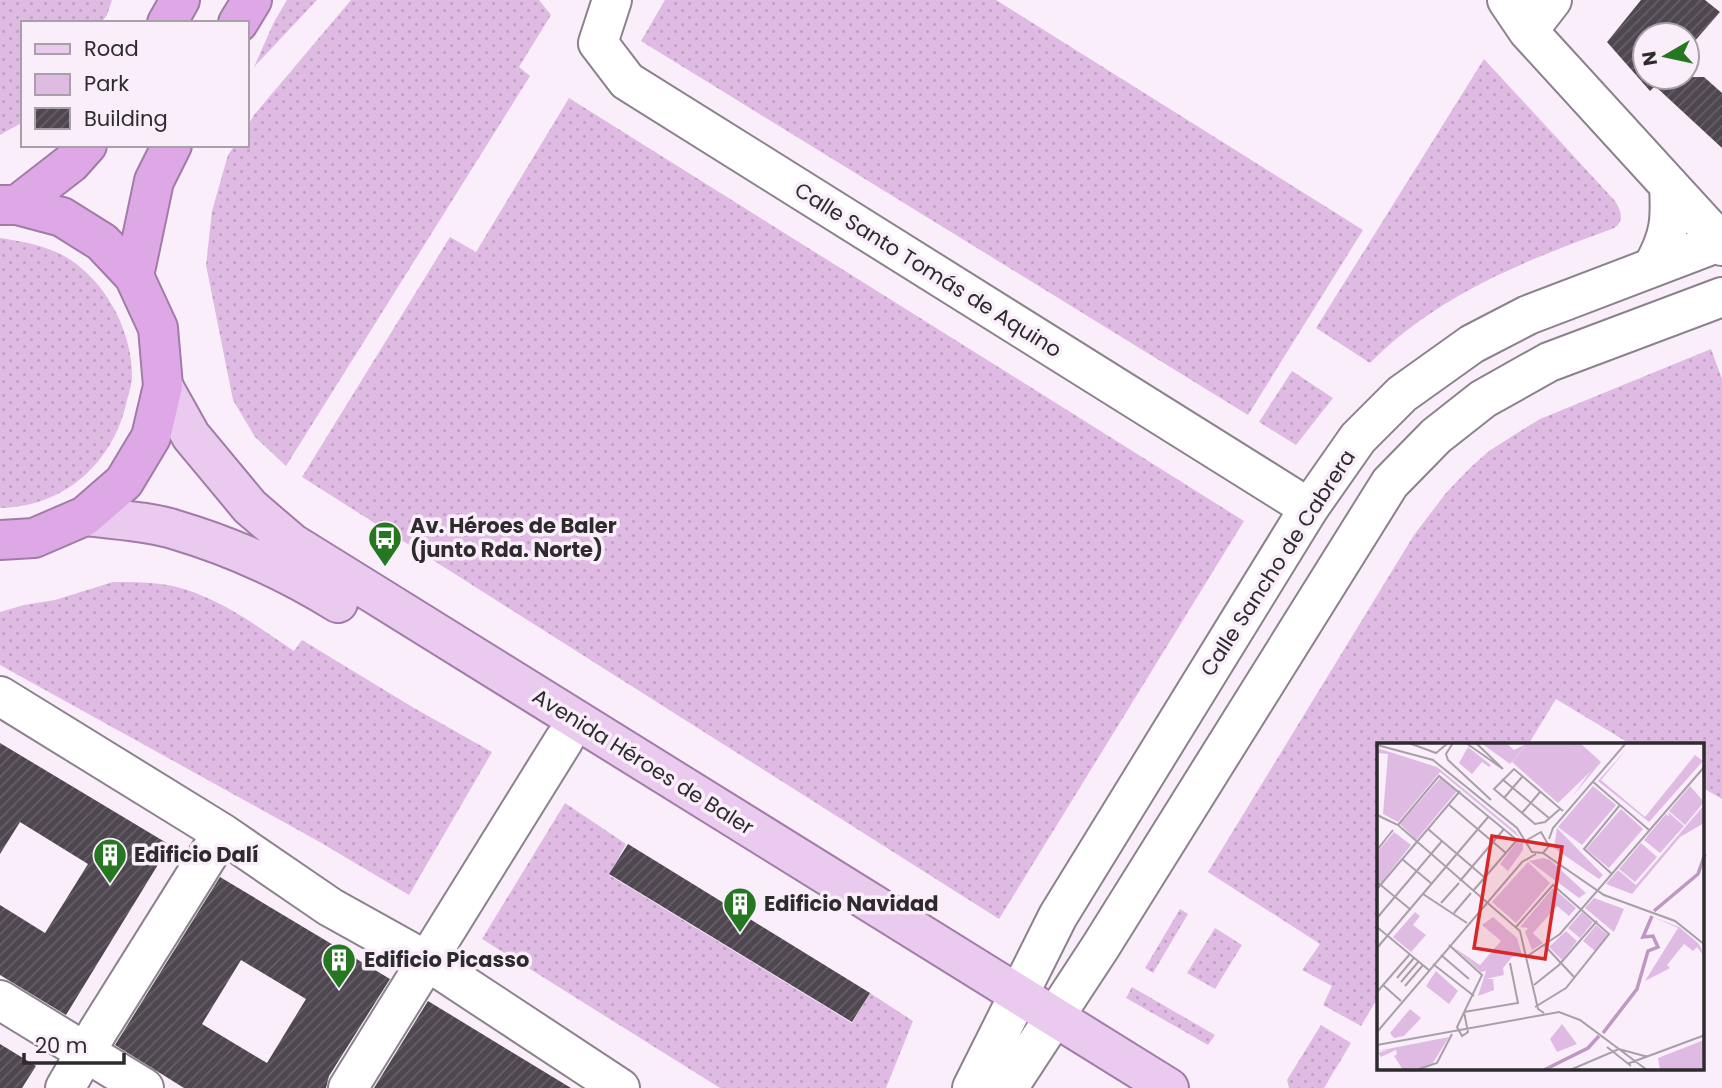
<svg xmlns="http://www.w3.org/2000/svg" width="1722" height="1088" viewBox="0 0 1722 1088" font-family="Poppins,sans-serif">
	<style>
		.green { fill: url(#green-dots) }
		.building { fill: url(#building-hatch); fill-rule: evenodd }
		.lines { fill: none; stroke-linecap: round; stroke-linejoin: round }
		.street-casing { stroke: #8b828d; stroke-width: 42 }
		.secondary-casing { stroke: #8b828d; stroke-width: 42 }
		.primary-casing { stroke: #a07ca6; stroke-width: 42 }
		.highway-casing { stroke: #a07ca6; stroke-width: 42 }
		.street { stroke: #fff; stroke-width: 38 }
		.secondary { stroke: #fff; stroke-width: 38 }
		.primary { stroke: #ebcaf0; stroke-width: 38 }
		.highway { stroke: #dea7e6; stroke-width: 38 }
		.labels { text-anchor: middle; stroke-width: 7; stroke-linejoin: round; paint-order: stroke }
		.street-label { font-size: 21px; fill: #2e2b2f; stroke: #f9eefa }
		.poi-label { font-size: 21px; font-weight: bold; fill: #2e2b2f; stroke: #f9eefa; text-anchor: start }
		.inset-river { fill: none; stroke: #be97c3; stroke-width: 3.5 }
		.inset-road { fill: none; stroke: #a8a0a9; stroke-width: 2 }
		.view { fill: #d62828; fill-opacity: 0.15; stroke: #d62828; stroke-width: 3.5 }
		.inset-edge { fill: none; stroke: #2e2b2f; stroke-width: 3.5 }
	</style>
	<defs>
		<pattern id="green-dots" width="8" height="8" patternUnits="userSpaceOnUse" patternTransform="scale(1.75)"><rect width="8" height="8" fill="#dfbbe4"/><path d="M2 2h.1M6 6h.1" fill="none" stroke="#c0a1c4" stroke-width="1.8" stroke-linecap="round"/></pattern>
		<pattern id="building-hatch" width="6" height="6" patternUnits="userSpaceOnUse" patternTransform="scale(1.75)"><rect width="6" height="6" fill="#4f4750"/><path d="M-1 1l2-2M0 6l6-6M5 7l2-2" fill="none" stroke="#665f67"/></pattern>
	</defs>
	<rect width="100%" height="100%" fill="#f9eefa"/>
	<path class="green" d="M 0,0 L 112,0 L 107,15 L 101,23 L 23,23 L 23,122 L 0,135 Z
		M 287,0 L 317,0 L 254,67 L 274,22 Z
		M 351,0 L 539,0 L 551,15 L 519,67 L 530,76 L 286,466 L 255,437 L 233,400 L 206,265 L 212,211 L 228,155 L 235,145 L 247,145 L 247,127 L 254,115 Z
		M 665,0 L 996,0 L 1363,230 L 1248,415 L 641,41 Z
		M 1484,59 L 1615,201 C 1621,210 1625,221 1614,228 C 1523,262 1440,293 1370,363 L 1316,328 Z
		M 569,98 L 1244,521 L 999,919 L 302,477 L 450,237 L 476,252 Z
		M 0,238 C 26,242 54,247 75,263 C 110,289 133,335 132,379 C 131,386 129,393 127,400 C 114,462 65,507 0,508 Z
		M 1711,349 L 1722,379 L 1722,799 L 1703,788 L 1703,745 L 1632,745 L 1556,699 L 1528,745 L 1379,745 L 1379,996 L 1361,1026 L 1323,1005 L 1332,986 L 1302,970 L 1320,944 L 1208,872 L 1414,535 L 1446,493 L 1471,467 L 1489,451 L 1522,430 L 1540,419 Z
		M 1292,371 L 1333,398 L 1296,445 L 1259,422 Z
		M 113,582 C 133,582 154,582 173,586 C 218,597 256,625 294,651 L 302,640 L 414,708 L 492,752 L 409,895 L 318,841 L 0,665 L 0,612 L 24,605 L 55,600 Z
		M 565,803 L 626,844 L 609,875 L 852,1023 L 870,993 L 913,1021 L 886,1088 L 720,1088 L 482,939 Z
		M 1180,909 L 1188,914 L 1153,973 L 1145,968 Z
		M 1215,928 L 1242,945 L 1215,989 L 1187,973 Z
		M 1132,987 L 1215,1035 L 1208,1045 L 1126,998 Z
		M 1321,1025 L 1351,1043 L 1324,1088 L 1289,1088 L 1287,1080 Z"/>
	<path class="building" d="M 1641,0 L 1705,0 L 1720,12 L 1687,50 L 1687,35 L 1645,35 L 1645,77 L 1704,77 L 1722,93 L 1722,148 L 1655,86 L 1650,91 L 1607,42 Z
		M 0,743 L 170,845 L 66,1015 L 0,975 L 0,905 L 45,933 L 88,864 L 20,822 L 0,854 Z
		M 628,844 L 870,993 L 852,1022 L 609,874 Z
		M 220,877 L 390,979 L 329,1076 L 326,1088 L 184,1088 L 115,1045 ZM 241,960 L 306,999 L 267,1063 L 202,1024 Z
		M 428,1001 L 571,1088 L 374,1088 Z
		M 0,1044 L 36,1066 L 22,1088 L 0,1088 Z"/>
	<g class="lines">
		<g class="street-casing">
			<path id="street" d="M 612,0 L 598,43 L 627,81 L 1309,508
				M 1507,0 L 1528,31 L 1720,241 L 1722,246
				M 1528,31 L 1552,0
				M 1653,266 C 1670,236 1671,220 1669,185
				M 0,696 L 222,833 L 330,907 L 427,961 L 620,1088
				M 0,1000 L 144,1088
				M 65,1088 L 98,1031 L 222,833
				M 348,1088 L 564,740"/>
		</g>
		<g class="secondary-casing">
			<path id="secondary" d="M 972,1088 L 1058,916 L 1309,508 L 1358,438 L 1402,394 L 1472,344 L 1528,315 L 1722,241
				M 1008,1088 L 1101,946 L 1390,483 L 1436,436 L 1483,399 L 1549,362 L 1722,297"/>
		</g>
		<g class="primary-casing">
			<path id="primary" d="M 163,386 L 191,436 L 250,507 L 292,543 L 1169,1088
				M 85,516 C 115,520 148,521 176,530 C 233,547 288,572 338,603"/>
		</g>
		<g class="highway-casing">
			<path id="highway" d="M 167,23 L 180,0
				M 238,23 L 252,0
				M 0,205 L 17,205 L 62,217 L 102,242 L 134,276 L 158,328 L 163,386 L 151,437 L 124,482 L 85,516 L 34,538 L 0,540
				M 17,205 L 71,163 L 87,145
				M 134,276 L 154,181 L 172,145"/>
		</g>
		<use href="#street" class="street"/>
		<use href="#secondary" class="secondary"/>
		<use href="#primary" class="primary"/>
		<use href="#highway" class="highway"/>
	</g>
	<defs>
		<g id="bus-pin" transform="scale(1.75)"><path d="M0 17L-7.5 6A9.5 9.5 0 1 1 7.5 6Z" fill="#267721" stroke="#f9eefa"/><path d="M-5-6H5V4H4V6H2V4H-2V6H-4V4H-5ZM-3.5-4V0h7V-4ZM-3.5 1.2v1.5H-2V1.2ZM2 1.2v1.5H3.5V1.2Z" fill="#fff"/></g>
		<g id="building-pin" transform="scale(1.75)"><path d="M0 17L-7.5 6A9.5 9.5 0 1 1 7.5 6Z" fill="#267721" stroke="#f9eefa"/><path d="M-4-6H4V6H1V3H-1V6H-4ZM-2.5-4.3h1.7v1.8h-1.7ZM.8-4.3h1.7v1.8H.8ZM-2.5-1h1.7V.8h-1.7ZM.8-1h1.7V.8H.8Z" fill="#fff"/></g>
	</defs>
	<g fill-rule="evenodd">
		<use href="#bus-pin" x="385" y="538"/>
		<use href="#building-pin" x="110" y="855"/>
		<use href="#building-pin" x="740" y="904"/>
		<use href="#building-pin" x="339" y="960"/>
	</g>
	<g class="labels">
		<g class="street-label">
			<text transform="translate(928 270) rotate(32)" y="7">Calle Santo Tomás de Aquino</text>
			<text transform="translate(1278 563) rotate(-57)" y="7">Calle Sancho de Cabrera</text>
			<text transform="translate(643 762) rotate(32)" y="7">Avenida Héroes de Baler</text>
		</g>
		<g class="poi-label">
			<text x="410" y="533">Av. Héroes de Baler<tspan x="410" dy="24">(junto Rda. Norte)</tspan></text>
			<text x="134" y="862">Edificio Dalí</text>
			<text x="764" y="911">Edificio Navidad</text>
			<text x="364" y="967">Edificio Picasso</text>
		</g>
	</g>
	<g transform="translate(1377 743)">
		<rect width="327" height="327" fill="#f9eefa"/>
		<path d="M 104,0 L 129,0 L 137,7 L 151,0 L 133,21 ZM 189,0 L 203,0 L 224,19 L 195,54 L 216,25 ZM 91,4 L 114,22 L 112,24 L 105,19 L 95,31 L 82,20 ZM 0,5 L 60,24 L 138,88 L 146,99 L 146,107 L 131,128 L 123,121 L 143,95 L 63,29 L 21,79 L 6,71 L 11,11 L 0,10 ZM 249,7 L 224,37 L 268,74 L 318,12 L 326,18 L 272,79 L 221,38 ZM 63,35 L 80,48 L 39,97 L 23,81 ZM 216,43 L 239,62 L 205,102 L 181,84 ZM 313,43 L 327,59 L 308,82 L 292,68 ZM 327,62 L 327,80 L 303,94 L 255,151 L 229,141 L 241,127 L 259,142 ZM 244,66 L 266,86 L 232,125 L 209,106 ZM 291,69 L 307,83 L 283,110 L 267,97 L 289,71 L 292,74 ZM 180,85 L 226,132 L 222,136 L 177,105 ZM 17,89 L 34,102 L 4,140 L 0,137 L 0,109 ZM 264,100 L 280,114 L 258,139 L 242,126 ZM 166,115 L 173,117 L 209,150 L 202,155 L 152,118 ZM 151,119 L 173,140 L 139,180 L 115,159 ZM 176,145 L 199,165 L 192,173 L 180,163 L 156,190 L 166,200 L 155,207 L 148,189 L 151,185 L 143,184 ZM 217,155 L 247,166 L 237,189 L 208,165 ZM 38,169 L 43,173 L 36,182 L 49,192 L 34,209 L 16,194 ZM 205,169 L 216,179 L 203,195 L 191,185 ZM 116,174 L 140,195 L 145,212 L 135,214 L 126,225 L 127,232 L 109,236 L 116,236 L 117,247 L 101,253 L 109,228 L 104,229 L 76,204 L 103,222 L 124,198 L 105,182 ZM 276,174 L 302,184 L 322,201 L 327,213 L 320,204 L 316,208 L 307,201 L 290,222 L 293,225 L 268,238 L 301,185 ZM 219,182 L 231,192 L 218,208 L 206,198 ZM 189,188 L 200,198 L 185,217 L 172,204 ZM 59,228 L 81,248 L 72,261 L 49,243 ZM 185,281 L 200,301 L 180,309 L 173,296 ZM 72,294 L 54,323 L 38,327 L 26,327 L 17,313 L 20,311 L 19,307 L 4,314 L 1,310 L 11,307 L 0,308 ZM 327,297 L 325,327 L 283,327 L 281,315 Z" fill="#dfbbe4"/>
		<path d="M 151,0 L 189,0 L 217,25 L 181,60 L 135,19 ZM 33,266 L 44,275 L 27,293 L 17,295 L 13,290 Z" fill="#dfbbe4"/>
		<path class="inset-river" d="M 277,168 L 321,131 L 328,111M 226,290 L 260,246 L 271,208 L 281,204 L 276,193 L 266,194 L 275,173M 167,327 L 211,305 L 222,293"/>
		<path class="inset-road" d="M 32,0 L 59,10 L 71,0M 76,0 L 69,11 L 71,17 L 114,57M 89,0 L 126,26 L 99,0M 0,2 L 56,17 L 140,85 L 155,109 L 166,110 L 172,103 L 164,89 L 150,97M 125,36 L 172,75M 215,38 L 272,87M 127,55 L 145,34M 71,61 L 129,110M 183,66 L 168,79 L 158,81 L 117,46 L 137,26 L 186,68M 145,70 L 163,49M 0,72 L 21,82 L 143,188 L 161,266 L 167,270M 21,82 L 62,33 L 140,97 L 96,148M 51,86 L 107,134M 172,96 L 176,85 L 249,0M 0,107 L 16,87M 166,110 L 227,152 L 298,178 L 328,202M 25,116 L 55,141M 235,131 L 207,106 L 243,62M 83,138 L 127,86M 0,139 L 34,167M 0,146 L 83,48M 46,151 L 90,180M 64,160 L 82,140M 77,170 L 94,150M 0,175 L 65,98M 0,184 L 53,228M 139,184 L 176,142 L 232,191 L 189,245 L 158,264M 72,202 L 105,232 L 80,284 L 85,293 L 91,289 L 87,269M 168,203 L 198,235M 0,205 L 112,73M 64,212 L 92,236M 149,214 L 183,191 L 328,23M 56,221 L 97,253M 20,235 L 37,215M 24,239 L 42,218M 6,242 L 24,258M 157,242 L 182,222 L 220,178M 28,243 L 46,222M 0,249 L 33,211M 87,269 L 141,260 L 133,220M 0,289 L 145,119 L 159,111M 0,302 L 182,269 L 203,277 L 270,327M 230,304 L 254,323M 250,321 L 328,292M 39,327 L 60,320 L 75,291M 193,327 L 242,306 L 271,314"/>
		<path class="view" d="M 115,93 L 185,104 L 168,216 L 97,205 Z"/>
		<rect width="327" height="327" class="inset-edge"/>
	</g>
	<rect x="21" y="21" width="228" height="126" fill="#f9eefa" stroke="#a8a0a9" stroke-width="2"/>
	<rect x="35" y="44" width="35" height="10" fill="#ebcaf0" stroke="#a8a0a9" stroke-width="2"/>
	<text x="84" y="56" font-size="21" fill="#2e2b2f">Road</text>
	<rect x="35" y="74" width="35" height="21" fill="#dfbbe4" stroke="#a8a0a9" stroke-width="2"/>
	<text x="84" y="91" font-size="21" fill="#2e2b2f">Park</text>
	<rect x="35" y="108" width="35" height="21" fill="url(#building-hatch)" stroke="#a8a0a9" stroke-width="2"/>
	<text x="84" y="126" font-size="21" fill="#2e2b2f">Building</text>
	<g transform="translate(1666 56) rotate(261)"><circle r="33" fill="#f9eefa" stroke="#a8a0a9" stroke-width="2"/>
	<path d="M0-5L12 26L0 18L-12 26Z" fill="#267721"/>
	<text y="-10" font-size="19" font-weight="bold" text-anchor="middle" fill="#2e2b2f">N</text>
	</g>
	<path d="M24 1053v10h100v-10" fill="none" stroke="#2e2b2f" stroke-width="3.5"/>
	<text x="35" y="1053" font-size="21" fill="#2e2b2f" stroke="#f9eefa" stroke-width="5" paint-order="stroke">20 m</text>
</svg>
